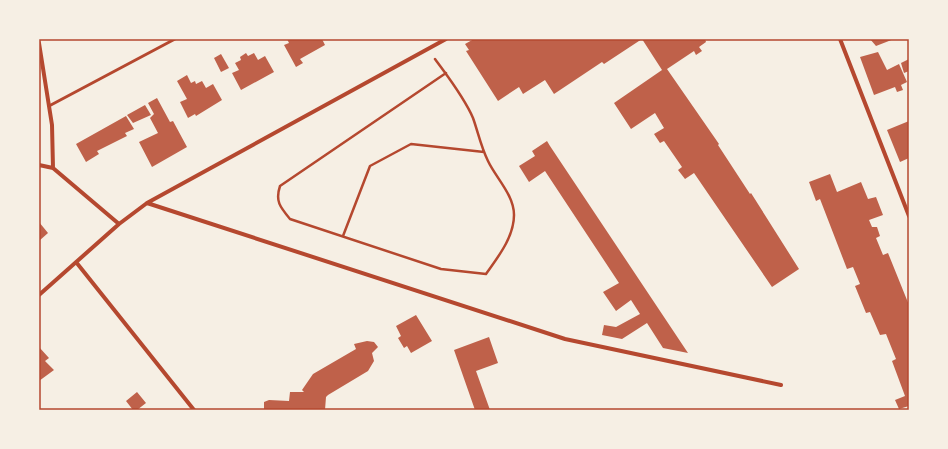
<svg xmlns="http://www.w3.org/2000/svg" width="948" height="449" viewBox="0 0 948 449" font-family="'Fira Sans Condensed',sans-serif">
	<style>
		.building { fill: #bf614a }
		.lines { fill: none; stroke-linecap: round; stroke-linejoin: round }
		.path { stroke: #b5482f; stroke-width: 2.5 }
		.service { stroke: #b5482f; stroke-width: 3 }
		.minor { stroke: #b5482f; stroke-width: 4 }
		.neatline { fill: none; stroke: #b5482f; stroke-width: 1.5 }
	</style>
	<rect width="100%" height="100%" fill="#f6efe4"/>
	<path class="building" d="M 287,39 L 322,39 L 325,45 L 300,59 L 303,63 L 296,67 L 284,45 L 289,43 Z
		M 474,39 L 642,39 L 604,64 L 602,62 L 554,94 L 545,80 L 523,94 L 519,87 L 498,101 L 466,51 L 469,50 L 465,44 Z
		M 642,39 L 705,39 L 706,42 L 699,47 L 702,51 L 696,55 L 694,51 L 667,69 L 719,144 L 718,145 L 750,194 L 751,193 L 799,269 L 772,287 L 694,173 L 685,179 L 678,170 L 682,167 L 664,141 L 660,143 L 654,134 L 664,128 L 655,113 L 631,129 L 614,103 L 662,70 Z
		M 870,39 L 894,39 L 876,46 Z
		M 878,52 L 887,70 L 899,64 L 907,82 L 901,85 L 903,90 L 897,92 L 895,87 L 874,95 L 860,57 Z
		M 246,53 L 248,56 L 254,53 L 258,60 L 265,56 L 274,72 L 241,90 L 232,73 L 239,70 L 235,63 L 241,60 L 240,57 Z
		M 221,54 L 229,68 L 221,72 L 214,58 Z
		M 909,59 L 909,71 L 904,73 L 901,63 Z
		M 187,75 L 191,83 L 195,81 L 196,84 L 202,81 L 206,88 L 213,84 L 222,100 L 196,116 L 195,114 L 188,118 L 180,102 L 187,99 L 177,81 Z
		M 157,98 L 170,122 L 173,121 L 187,147 L 152,167 L 139,142 L 158,133 L 150,118 L 154,114 L 148,103 Z
		M 145,105 L 151,115 L 133,123 L 127,115 Z
		M 126,116 L 134,129 L 125,133 L 127,136 L 97,151 L 99,154 L 86,162 L 76,144 Z
		M 909,121 L 909,158 L 900,162 L 887,130 Z
		M 547,141 L 550,146 L 688,353 L 663,348 L 647,323 L 622,339 L 602,335 L 604,325 L 616,327 L 640,314 L 631,300 L 616,311 L 603,292 L 619,283 L 545,171 L 529,182 L 519,166 L 535,156 L 532,151 Z
		M 830,174 L 837,192 L 861,182 L 868,199 L 876,197 L 883,215 L 869,220 L 872,227 L 877,227 L 880,236 L 876,238 L 883,255 L 888,253 L 909,305 L 909,406 L 899,409 L 895,400 L 905,396 L 892,361 L 896,359 L 886,334 L 880,335 L 870,312 L 866,313 L 855,286 L 860,284 L 853,267 L 847,269 L 820,199 L 816,201 L 809,182 Z
		M 39,222 L 48,233 L 39,241 Z
		M 416,315 L 432,341 L 411,353 L 407,346 L 404,348 L 398,338 L 401,336 L 396,326 Z
		M 489,337 L 498,363 L 476,371 L 490,410 L 475,410 L 454,350 Z
		M 367,341 L 374,342 L 378,347 L 372,353 L 374,361 L 368,371 L 328,395 L 326,397 L 325,410 L 264,410 L 264,402 L 269,400 L 289,401 L 290,392 L 304,392 L 302,390 L 313,374 L 356,349 L 354,344 Z
		M 39,347 L 49,358 L 45,361 L 54,370 L 39,381 Z
		M 137,392 L 146,403 L 137,410 L 133,410 L 126,401 Z"/>
	<g class="lines">
		<path class="path" d="M 435,59 C 448,77 464,97 473,118 C 478,132 481,147 488,161 C 496,178 514,195 514,215 C 514,237 498,257 486,274 L 441,269 L 290,219 C 280,207 275,201 280,186 L 446,73
			M 343,236 L 370,166 L 411,144 L 484,152"/>
		<path class="service" d="M 49,106 L 175,39"/>
		<path class="minor" d="M 840,39 L 909,216
			M 39,43 L 52,125 L 53,168 L 119,224
			M 39,165 L 53,168
			M 147,203 L 565,339 L 781,385
			M 76,262 L 194,410
			M 39,295 L 119,224 L 147,203 L 446,39"/>
	</g>
	<rect width="948" height="449" fill="none" stroke="#f6efe4" stroke-width="80"/>
	<rect x="40" y="40" width="868" height="369" class="neatline"/>
</svg>
